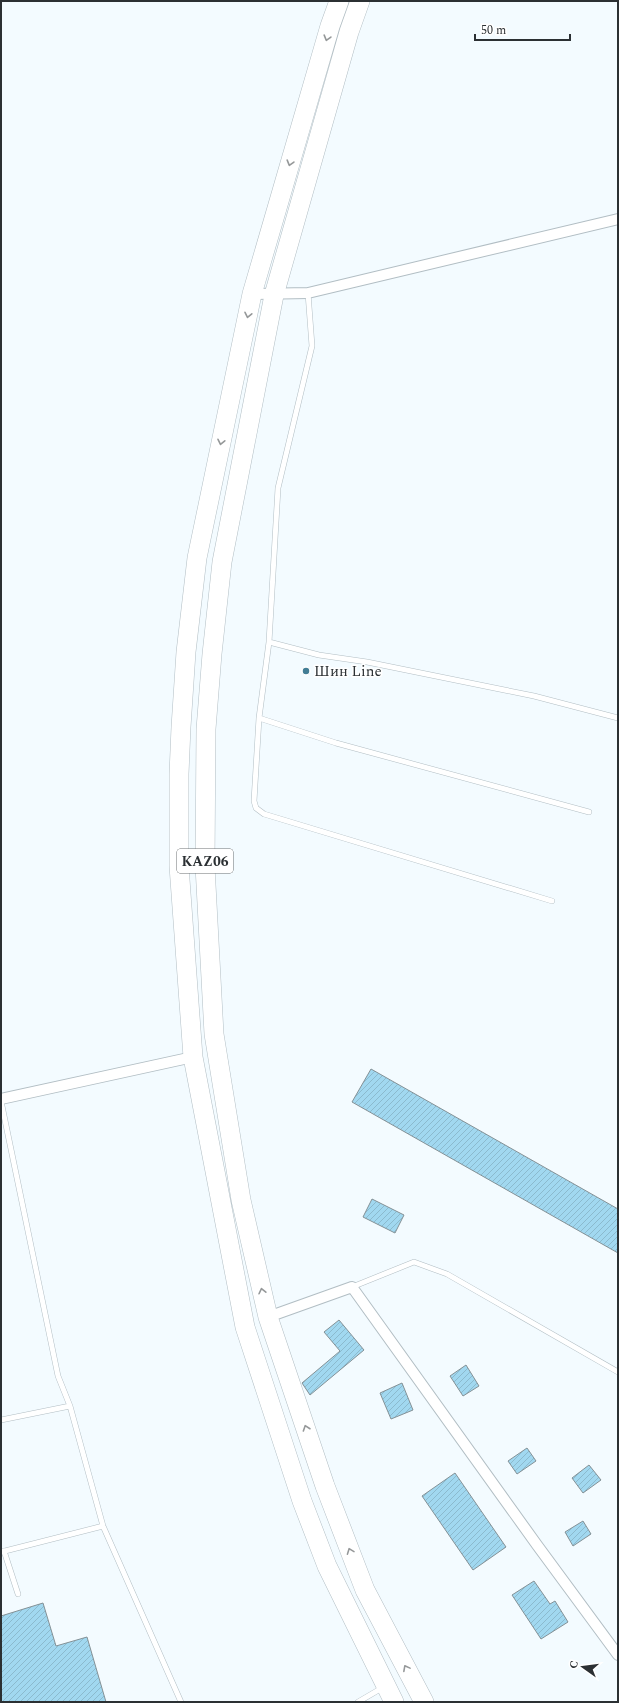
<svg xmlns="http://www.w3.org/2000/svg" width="619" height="1703" viewBox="0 0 619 1703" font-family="Spectral,serif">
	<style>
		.building { fill: url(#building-hatch); stroke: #849196 }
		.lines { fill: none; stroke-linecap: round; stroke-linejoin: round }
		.lane-casing { stroke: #b2bec4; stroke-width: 6 }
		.street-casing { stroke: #b2bec4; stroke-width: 12 }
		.highway-casing { stroke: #b2bec4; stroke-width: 20 }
		.lane { stroke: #fff; stroke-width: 5 }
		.street { stroke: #fff; stroke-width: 10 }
		.highway { stroke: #fff; stroke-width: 19 }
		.oneway { stroke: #959899 }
		.poi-dot { fill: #427d95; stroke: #fff; stroke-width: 1.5 }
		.labels { text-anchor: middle; stroke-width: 3; stroke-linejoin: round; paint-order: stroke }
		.shield { fill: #fff; stroke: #6b6e70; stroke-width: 1 }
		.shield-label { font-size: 14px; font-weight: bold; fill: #2b3033 }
		.poi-label { font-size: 15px; fill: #2b3033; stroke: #fff; text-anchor: start }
	</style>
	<defs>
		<pattern id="building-hatch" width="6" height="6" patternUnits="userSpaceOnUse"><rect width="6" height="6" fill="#a1d8f0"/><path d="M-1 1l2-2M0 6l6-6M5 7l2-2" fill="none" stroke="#8bbace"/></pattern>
	</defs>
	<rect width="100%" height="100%" fill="#f3fbff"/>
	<path class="building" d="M 371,1069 L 618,1209 L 618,1253 L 352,1102 Z
		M 372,1199 L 404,1215 L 395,1233 L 363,1217 Z
		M 339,1320 L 364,1350 L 310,1395 L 302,1383 L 340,1351 L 324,1332 Z
		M 466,1365 L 479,1386 L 463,1396 L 450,1376 Z
		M 402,1383 L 413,1410 L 391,1419 L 380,1393 Z
		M 527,1448 L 536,1461 L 517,1474 L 508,1461 Z
		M 589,1465 L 601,1480 L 583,1493 L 572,1478 Z
		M 455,1473 L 506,1547 L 473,1570 L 422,1496 Z
		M 583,1521 L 591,1534 L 573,1546 L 565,1532 Z
		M 534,1581 L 550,1604 L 555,1601 L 568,1622 L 541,1639 L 512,1595 Z
		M 43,1603 L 56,1646 L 87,1637 L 106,1702 L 1,1702 L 1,1616 Z"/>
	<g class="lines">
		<g class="lane-casing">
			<path id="lane" d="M 308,293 L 312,346 L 278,488 L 269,642 L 259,718 L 254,801 L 256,808 L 264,814 L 552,901
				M 269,642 L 319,655 L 367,662 L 534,696 L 618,718
				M 259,718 L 336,743 L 589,812
				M 1,1101 L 58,1376 L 70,1406 L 103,1526 L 181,1702
				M 352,1287 L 414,1262 L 447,1274 L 618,1372
				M 1,1420 L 70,1406
				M 4,1551 L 18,1594
				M 1,1552 L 103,1526
				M 358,1702 L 382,1688"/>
		</g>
		<g class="street-casing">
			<path id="street" d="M 252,294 L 308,293 L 618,219
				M 1,1099 L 193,1057
				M 268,1317 L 352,1287 L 537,1545 L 618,1655"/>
		</g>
		<g class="highway-casing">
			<path id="highway" d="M 339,1 L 330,26 L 252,294 L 197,558 L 186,652 L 181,727 L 179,774 L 179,866 L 193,1057 L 245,1327 L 302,1501 L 327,1566 L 394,1702
				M 360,1 L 349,32 L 274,295 L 222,562 L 212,654 L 206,729 L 205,866 L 214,1034 L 241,1200 L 268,1317 L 325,1486 L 365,1590 L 424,1702"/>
		</g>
		<use href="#lane" class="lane"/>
		<use href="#street" class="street"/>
		<use href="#highway" class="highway"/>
	</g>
	<defs><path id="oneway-chevron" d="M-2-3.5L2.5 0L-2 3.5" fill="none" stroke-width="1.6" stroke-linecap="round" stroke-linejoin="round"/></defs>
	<g class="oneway">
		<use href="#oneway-chevron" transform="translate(327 38) rotate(106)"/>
		<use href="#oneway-chevron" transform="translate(290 163) rotate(106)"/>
		<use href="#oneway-chevron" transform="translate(248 315) rotate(102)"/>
		<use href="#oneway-chevron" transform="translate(221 442) rotate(102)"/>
		<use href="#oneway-chevron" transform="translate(262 1291) rotate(-103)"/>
		<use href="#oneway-chevron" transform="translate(306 1428) rotate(-109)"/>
		<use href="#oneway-chevron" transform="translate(350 1551) rotate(-111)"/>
		<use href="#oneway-chevron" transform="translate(406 1668) rotate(-118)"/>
	</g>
	<circle class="poi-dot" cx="306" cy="671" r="4"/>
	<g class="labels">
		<rect class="shield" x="177" y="849" width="56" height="24" rx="3"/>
		<g class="shield-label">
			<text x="205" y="866">KАZ06</text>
		</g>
		<g class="poi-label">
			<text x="314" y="676">Шин Line</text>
		</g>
	</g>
	<rect width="619" height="1703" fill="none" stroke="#2b3033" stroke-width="4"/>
	<g transform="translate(583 1667) rotate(284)" stroke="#ffffff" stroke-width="3" paint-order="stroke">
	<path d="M0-3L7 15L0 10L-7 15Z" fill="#2b3033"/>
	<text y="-6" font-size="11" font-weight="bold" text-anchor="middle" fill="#2b3033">С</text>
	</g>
	<path d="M475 34v6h95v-6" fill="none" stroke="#2b3033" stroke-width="2"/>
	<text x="481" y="34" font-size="12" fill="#2b3033" stroke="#ffffff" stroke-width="3" paint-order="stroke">50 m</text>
</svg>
